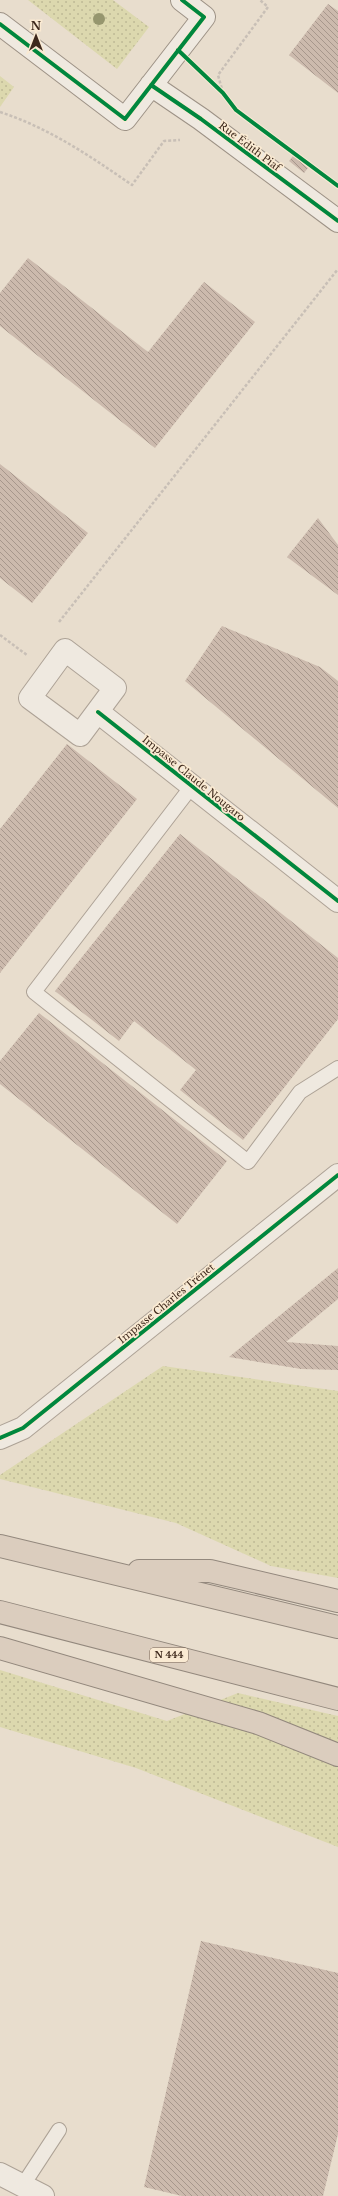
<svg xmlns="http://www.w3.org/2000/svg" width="338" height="2196" viewBox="0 0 338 2196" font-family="'Libre Baskerville',serif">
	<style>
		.grass { fill: url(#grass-dots) }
		.building { fill: url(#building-back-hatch) }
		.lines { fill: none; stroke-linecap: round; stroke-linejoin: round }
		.lane-casing { stroke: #ada296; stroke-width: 16 }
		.street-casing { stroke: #ada296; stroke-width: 24 }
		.secondary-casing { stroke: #9d9286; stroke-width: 24 }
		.highway-casing { stroke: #93887d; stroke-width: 24 }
		.path { stroke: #c8bfb6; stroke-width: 2.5; stroke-dasharray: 3 2; stroke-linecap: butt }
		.lane { stroke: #efe9e0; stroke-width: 14 }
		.street { stroke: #efe9e0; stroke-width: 22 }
		.secondary { stroke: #efe9e0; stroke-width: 22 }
		.highway { stroke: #dbcdbe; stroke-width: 22 }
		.cycleway-casing { stroke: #faead2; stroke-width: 6 }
		.cycleway { stroke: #00873e; stroke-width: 4 }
		.tree { fill: #96966e }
		.labels { text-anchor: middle; stroke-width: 3.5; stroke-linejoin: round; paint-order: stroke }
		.shield { fill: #faead2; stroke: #766353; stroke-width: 1 }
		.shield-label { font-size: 9px; font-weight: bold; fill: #3e291c }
		.street-label { font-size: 10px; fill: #3e291c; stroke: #faead2 }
	</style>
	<defs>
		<pattern id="grass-dots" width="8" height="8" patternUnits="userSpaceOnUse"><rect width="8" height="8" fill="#dcd8ae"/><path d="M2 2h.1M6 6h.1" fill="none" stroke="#beb995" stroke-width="1.8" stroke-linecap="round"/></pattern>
		<pattern id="building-back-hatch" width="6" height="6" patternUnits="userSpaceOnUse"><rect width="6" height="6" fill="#ccbaad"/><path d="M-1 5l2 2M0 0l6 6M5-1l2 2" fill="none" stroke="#a7978c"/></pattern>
	</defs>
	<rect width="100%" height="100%" fill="#e8ddcd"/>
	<path class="grass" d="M 28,0 L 113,0 L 149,27 L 117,69 Z
		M 0,76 L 14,87 L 0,107 Z
		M 163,1366 L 338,1391 L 338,1578 L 271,1566 L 176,1523 L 0,1479 L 0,1475 Z
		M 0,1670 L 167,1721 L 238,1693 L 338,1716 L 338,1847 L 136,1768 L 0,1727 Z"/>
	<path class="building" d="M 328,4 L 338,11 L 338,93 L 289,55 Z
		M 293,156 L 308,168 L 304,173 L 289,161 Z
		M 28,258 L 148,352 L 204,282 L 255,322 L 155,448 L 0,326 L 0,293 Z
		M 0,464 L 88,533 L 32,603 L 0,578 Z
		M 318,518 L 338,545 L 338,595 L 287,557 Z
		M 222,626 L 320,667 L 338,681 L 338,808 L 185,681 Z
		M 67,744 L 137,799 L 0,973 L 0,829 Z
		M 180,834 L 338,958 L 338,1019 L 243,1140 L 180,1090 L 196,1070 L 134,1021 L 119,1041 L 55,991 Z
		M 39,1013 L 227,1161 L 177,1224 L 0,1084 L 0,1061 Z
		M 338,1268 L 338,1299 L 286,1342 L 338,1346 L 338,1370 L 301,1369 L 229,1357 Z
		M 201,1941 L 338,1973 L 338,2134 L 323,2196 L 182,2196 L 144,2187 Z"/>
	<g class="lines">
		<g class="lane-casing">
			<path id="lane" d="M 192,786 L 34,992 L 248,1162 L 300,1092 L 338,1068
				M 23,2185 L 59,2130"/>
		</g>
		<g class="street-casing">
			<path id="street" d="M 65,650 L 115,688 L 80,735 L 30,698 Z
				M 98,712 L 338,901
				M 0,1438 L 23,1428 L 338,1175
				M 0,2174 L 43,2196"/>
		</g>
		<g class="secondary-casing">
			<path id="secondary" d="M 0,24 L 125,119 L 204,17 L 182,0
				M 151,85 L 201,119 L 338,221"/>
		</g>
		<g class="highway-casing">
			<path id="highway" d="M 0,1546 L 338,1627
				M 139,1571 L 210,1571 L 338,1601
				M 0,1612 L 338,1699
				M 0,1648 L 258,1723 L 338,1755"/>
		</g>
		<path class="path" d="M 223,93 L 218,75 L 268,7 L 260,0
			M 0,112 C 49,128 90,156 132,185 L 164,141 L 180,140
			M 59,622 L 338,269
			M 0,635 L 27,655"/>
		<use href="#lane" class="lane"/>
		<use href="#street" class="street"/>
		<use href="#secondary" class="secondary"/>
		<use href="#highway" class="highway"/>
		<g class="cycleway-casing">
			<path id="cycleway" d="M 0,24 L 125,119 L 204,17 L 182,0
				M 178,50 L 223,93 L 236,110 L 338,186
				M 151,85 L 201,119 L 338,221
				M 98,712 L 338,901
				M 0,1438 L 23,1428 L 338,1175"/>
		</g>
		<use href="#cycleway" class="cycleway"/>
	</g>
	<circle class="tree" cx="99" cy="19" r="6"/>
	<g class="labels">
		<rect class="shield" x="150" y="1648" width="38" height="14" rx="3"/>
		<g class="shield-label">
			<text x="169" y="1658">N 444</text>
		</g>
		<g class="street-label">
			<text transform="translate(250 146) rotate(37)" y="4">Rue Édith Piaf</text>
			<text transform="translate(194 778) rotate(39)" y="4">Impasse Claude Nougaro</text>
			<text transform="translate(166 1303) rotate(-39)" y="4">Impasse Charles Trénet</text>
		</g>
	</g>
	<g transform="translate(36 36)" stroke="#faead2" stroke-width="3" paint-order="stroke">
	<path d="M0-3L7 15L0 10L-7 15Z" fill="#3e291c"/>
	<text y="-6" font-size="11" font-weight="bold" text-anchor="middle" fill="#3e291c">N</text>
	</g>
</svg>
